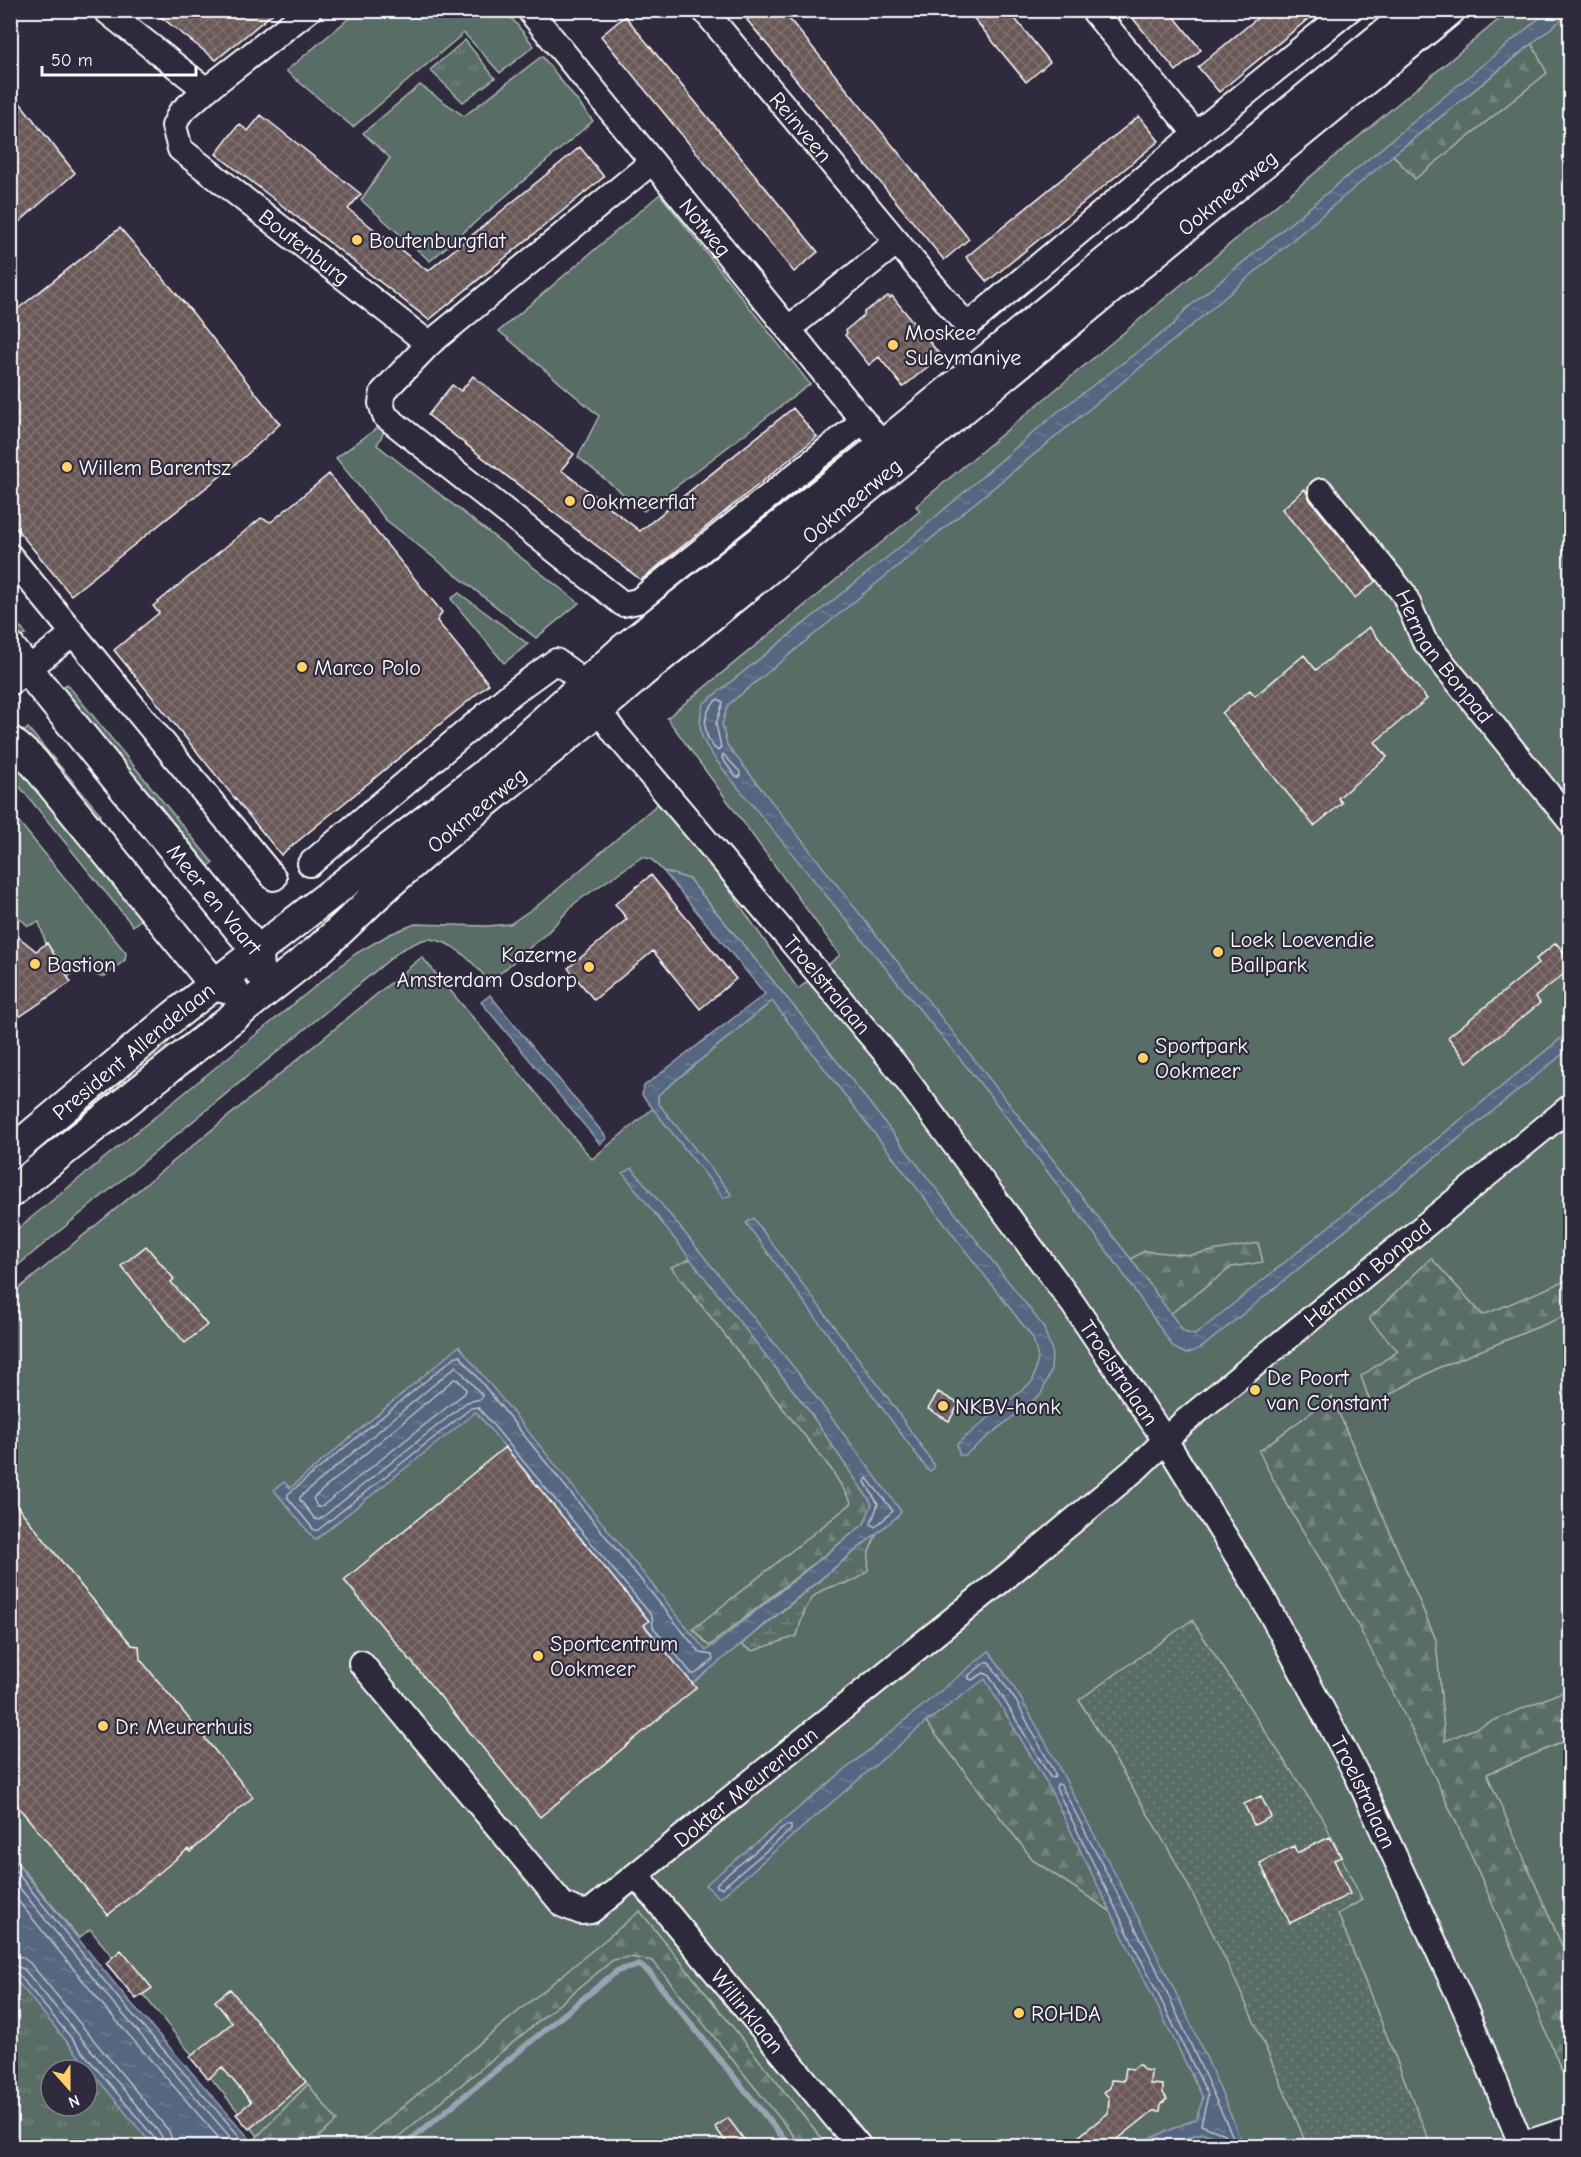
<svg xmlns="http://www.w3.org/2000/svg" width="1581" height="2157" viewBox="0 0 1581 2157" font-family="'Comic Neue',sans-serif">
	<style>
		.grass { fill: #596d66; stroke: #acb6b2; stroke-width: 1.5 }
		.forest { fill: url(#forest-firs); stroke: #acb6b2; stroke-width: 1.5 }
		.wetland { fill: url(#wetland-marsh); stroke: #acb6b2; stroke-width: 1.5 }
		.park { fill: url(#park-tufts); stroke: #acb6b2; stroke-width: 1.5; fill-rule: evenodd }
		.garden { fill: url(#garden-dots); stroke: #acb6b2; stroke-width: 1.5 }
		.water { fill: url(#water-ripples); stroke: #99a3b3; stroke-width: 1.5 }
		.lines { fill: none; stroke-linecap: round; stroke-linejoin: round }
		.shore { stroke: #bbc2cc; stroke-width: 1.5 }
		.stream { stroke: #99a3b3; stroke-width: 6 }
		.building { fill: url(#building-cross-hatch); stroke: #fff; stroke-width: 1.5 }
		.minor-casing { stroke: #fff; stroke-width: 28 }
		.major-casing { stroke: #fff; stroke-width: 34 }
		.minor { stroke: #2f2a3d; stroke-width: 24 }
		.major { stroke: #2f2a3d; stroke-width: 30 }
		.poi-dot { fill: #ffd166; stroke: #2f2a3d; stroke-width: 2 }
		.labels { text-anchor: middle; stroke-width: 4.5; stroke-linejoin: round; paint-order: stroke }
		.street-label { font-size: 22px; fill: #fff; stroke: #2f2a3d }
		.poi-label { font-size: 22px; fill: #fff; stroke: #2f2a3d; text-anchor: start }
	</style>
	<defs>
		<pattern id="forest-firs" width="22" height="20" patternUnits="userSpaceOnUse" patternTransform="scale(1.5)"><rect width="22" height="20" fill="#596d66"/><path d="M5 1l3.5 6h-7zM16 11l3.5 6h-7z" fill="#72837d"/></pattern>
		<pattern id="wetland-marsh" width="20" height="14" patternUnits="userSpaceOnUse" patternTransform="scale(1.5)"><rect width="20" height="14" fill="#596d66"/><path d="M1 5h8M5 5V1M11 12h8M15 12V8" fill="none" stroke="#72837d"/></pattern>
		<pattern id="park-tufts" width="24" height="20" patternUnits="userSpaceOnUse" patternTransform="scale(1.5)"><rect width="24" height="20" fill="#596d66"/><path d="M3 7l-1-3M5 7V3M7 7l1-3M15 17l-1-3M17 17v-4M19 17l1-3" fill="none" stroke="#72837d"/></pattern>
		<pattern id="garden-dots" width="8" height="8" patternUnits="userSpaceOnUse" patternTransform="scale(1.5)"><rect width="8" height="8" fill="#596d66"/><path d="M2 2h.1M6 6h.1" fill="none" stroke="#72837d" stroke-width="1.8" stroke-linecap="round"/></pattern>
		<pattern id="water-ripples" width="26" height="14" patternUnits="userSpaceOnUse" patternTransform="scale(1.5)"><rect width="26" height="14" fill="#556680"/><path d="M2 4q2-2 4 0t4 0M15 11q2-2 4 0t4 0" fill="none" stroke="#6e7d93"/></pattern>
		<pattern id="building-cross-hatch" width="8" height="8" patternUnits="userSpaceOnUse" patternTransform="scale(1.5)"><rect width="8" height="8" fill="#6a5958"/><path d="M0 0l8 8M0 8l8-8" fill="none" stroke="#807271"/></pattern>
	</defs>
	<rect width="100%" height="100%" fill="#2f2a3d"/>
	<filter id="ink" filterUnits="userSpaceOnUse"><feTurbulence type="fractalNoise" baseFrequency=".0167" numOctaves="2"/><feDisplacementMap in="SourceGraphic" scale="12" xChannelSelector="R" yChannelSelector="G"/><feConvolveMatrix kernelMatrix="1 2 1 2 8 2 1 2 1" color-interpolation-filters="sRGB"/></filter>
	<g filter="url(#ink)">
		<path class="grass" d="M 359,10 L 506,11 L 534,46 L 500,73 L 464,33 L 353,127 L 286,71 Z
			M 1509,11 L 1570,11 L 1570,2146 L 266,2146 L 90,1929 L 79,1938 L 11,1855 L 11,1295 L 422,957 L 592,1159 L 658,1104 L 658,1095 L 772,1001 L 787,998 L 689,879 L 663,871 L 651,859 L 642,857 L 575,903 L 548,932 L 490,982 C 475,965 453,939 428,939 C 420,939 409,947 401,950 L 11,1271 L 11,1234 L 355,954 L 390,934 L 415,924 L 487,926 L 510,924 L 545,900 L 660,802 L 706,856 L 798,989 L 840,955 L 667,718 L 920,511 L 916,506 Z
			M 542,56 L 593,121 L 430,261 L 361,200 L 390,158 L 363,133 L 420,85 L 464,116 Z
			M 660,194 L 810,384 L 644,511 L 578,457 L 599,416 L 499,331 Z
			M 380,426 L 385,430 L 377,445 L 579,603 L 536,638 L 386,520 L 336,458 Z
			M 459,593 L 528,644 L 504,663 L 451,599 Z
			M 10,615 L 26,634 L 14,643 L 11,639 Z
			M 67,684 L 213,863 L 202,872 L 55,693 Z
			M 28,728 L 101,815 L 94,822 L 16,738 Z
			M 10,752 L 145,916 L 133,926 L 11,776 Z
			M 10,811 L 126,953 L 125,960 L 105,976 L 98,976 L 87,963 L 68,977 L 46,944 L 39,922 L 28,926 L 11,910 Z
			M 158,1037 L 170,1051 L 11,1181 L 11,1161 Z"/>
		<path class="forest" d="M 1532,44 L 1547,73 L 1415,179 L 1393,155 Z
			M 1258,1243 L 1263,1262 L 1232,1267 L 1170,1314 L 1131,1259 L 1144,1251 L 1190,1255 Z
			M 1431,1258 L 1483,1315 L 1570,1279 L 1570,1314 L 1438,1368 L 1374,1403 L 1369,1399 L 1361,1376 L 1398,1351 L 1369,1319 Z
			M 691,1259 L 807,1408 L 873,1505 L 864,1524 L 709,1646 L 693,1629 L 852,1503 L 831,1469 L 671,1267 Z
			M 1332,1397 L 1436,1640 L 1445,1741 L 1564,1691 L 1570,1707 L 1570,1739 L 1487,1774 L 1570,1964 L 1570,2093 C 1506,1926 1433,1763 1347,1605 C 1319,1554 1284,1505 1259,1451 Z
			M 985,1678 L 1047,1783 L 1113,1913 L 1034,1861 L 926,1722 Z
			M 640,1911 L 828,2146 L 802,2146 L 653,1961 L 629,1957 L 613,1960 L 387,2146 L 355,2146 Z
			M 308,2084 L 337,2121 L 308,2146 L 256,2146 L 252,2142 Z"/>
		<path class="wetland" d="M 877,1533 L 869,1552 L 868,1570 C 850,1589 840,1580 821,1591 C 806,1599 801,1621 797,1636 L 753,1651 L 741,1645 Z"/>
		<path class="park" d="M 465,40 L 495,78 L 463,102 L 430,70 Z
			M 11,1939 L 178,2146 L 11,2146 ZM 51,2070 L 87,2070 L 87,2106 L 51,2106 Z"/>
		<path class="garden" d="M 1192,1620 L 1324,1821 L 1362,1900 L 1338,1914 L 1431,2146 L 1307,2146 C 1268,2050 1225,1952 1175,1861 C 1144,1806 1111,1753 1079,1700 Z"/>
		<path class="water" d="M 1548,11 L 1570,11 L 1570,13 L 1393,155 L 1197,321 L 728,705 L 722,724 L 727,745 L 1131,1259 L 1184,1332 L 1195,1335 L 1570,1031 L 1569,1049 L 1201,1348 L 1186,1354 L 1174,1348 L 1113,1259 L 992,1098 L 722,768 C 704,744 695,734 703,704 L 905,543 L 1055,414 L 1173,325 L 1185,310 Z
			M 663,871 L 689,879 L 801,1015 L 1043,1326 L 1052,1351 L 1051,1371 L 1041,1394 L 965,1455 L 959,1455 L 957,1444 L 1033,1381 L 1038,1358 L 1033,1338 L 772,1001 L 658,1095 L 658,1103 L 732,1195 L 724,1198 L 642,1095 L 644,1086 L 765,994 Z
			M 490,995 L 607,1138 L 600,1144 L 481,1002 Z
			M 632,1168 L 796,1370 L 901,1511 L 899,1515 L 692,1684 L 644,1625 L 648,1621 L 476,1412 L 315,1540 L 274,1490 L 284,1482 L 290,1488 L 459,1346 L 706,1651 L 864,1524 L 872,1504 L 807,1408 L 623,1173 Z
			M 753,1218 L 888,1398 L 934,1465 L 934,1468 L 930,1471 L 927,1469 L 746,1223 Z
			M 989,1651 C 1029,1705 1058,1766 1089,1825 C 1145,1929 1201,2036 1243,2146 L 1223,2146 L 1220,2139 L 1204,2133 L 1197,2134 L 1165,2146 L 1138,2146 L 1146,2140 L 1196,2119 L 1203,2098 L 1047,1783 L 985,1679 L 926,1722 L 720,1898 L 705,1885 Z
			M 10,1855 L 124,1995 L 256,2146 L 153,2146 L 11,1974 Z"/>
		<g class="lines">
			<path class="shore" d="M 718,699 L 723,702 L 716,724 L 721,747 L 718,751 C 701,737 701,712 718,699 Z
				M 723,754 L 740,772 L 740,777 L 736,777 L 722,758 Z
				M 456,1356 L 460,1356 L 700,1653 L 712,1655 L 713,1660 L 695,1674 L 692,1674 L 653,1627 L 652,1616 L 478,1407 L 471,1408 L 318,1530 L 314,1530 L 288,1498 L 288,1494 Z
				M 456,1366 L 482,1395 L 481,1399 L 467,1402 L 319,1520 L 315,1519 L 300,1500 L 300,1497 Z
				M 454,1379 L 458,1380 L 466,1389 L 465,1393 L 321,1507 L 317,1507 L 313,1498 Z
				M 867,1478 L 893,1511 L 875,1527 L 871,1524 L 878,1504 L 865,1482 Z
				M 986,1662 L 989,1662 L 1016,1701 L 1055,1774 L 1054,1778 L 1050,1777 L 990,1676 L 984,1673 L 972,1680 L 969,1679 L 969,1675 Z
				M 787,1825 L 791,1826 L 791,1830 L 722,1888 L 717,1887 L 717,1883 Z
				M 10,1864 L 119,1999 L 248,2146
				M 10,1876 L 114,2004 L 238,2146
				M 10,1891 L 107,2010 L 226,2146
				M 10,1955 L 22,1957 L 30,1963 L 169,2131 L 174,2146
				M 10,1964 L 24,1969 L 161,2135 L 165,2146
				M 10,1971 L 18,1974 L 156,2140 L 157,2146
				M 1228,2146 L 1224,2134 L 1201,2125 L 1208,2095 L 1056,1788 L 1057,1784 L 1061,1785 L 1155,1966 L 1237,2146"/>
			<path class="stream" d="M 403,2146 L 617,1971 L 639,1965 L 648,1971 L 790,2146"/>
		</g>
		<path class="building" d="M 152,10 L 277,10 L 216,60 Z
			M 759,10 L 782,10 L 969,239 L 944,260 L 747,20 Z
			M 967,10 L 1008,10 L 1050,62 L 1026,82 Z
			M 1126,10 L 1169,10 L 1201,50 L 1176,71 Z
			M 1267,10 L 1319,10 L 1219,92 L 1198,67 Z
			M 625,16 L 818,252 L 794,272 L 601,36 Z
			M 10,90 L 75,173 L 10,230 Z
			M 261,115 L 361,194 L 348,209 L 428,271 L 580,147 L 604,177 L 429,320 L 216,154 L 239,124 L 248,131 Z
			M 1139,116 L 1159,141 L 987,282 L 966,257 Z
			M 120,228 L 192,312 L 280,424 L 242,459 L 71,595 L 10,521 L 10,315 Z
			M 888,296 L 890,298 L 892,296 L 941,356 L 903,387 L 879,357 L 869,365 L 845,335 L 847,333 L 846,330 L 864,315 L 864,312 Z
			M 473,376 L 574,454 L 561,470 L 640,531 L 793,408 L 817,437 L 641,580 L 428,415 L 452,385 L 461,391 Z
			M 329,474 L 442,612 L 437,621 L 489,684 L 281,855 L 114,650 L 159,613 L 153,606 L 261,518 L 271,522 Z
			M 1305,489 L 1310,500 L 1376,581 L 1355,598 L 1282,509 Z
			M 1369,627 L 1427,699 L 1375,742 L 1387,757 L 1338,798 L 1342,803 L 1314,826 L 1222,713 L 1250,690 L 1255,696 L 1304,655 L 1316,670 Z
			M 651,875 L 736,979 L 700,1009 L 653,951 L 594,1000 L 568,968 L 627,919 L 615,904 Z
			M 10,930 L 36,951 L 47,943 L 71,982 L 10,1023 Z
			M 1556,943 L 1570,960 L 1570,969 L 1535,997 L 1540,1003 L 1467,1062 L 1448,1037 L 1539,963 L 1536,959 Z
			M 146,1246 L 174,1279 L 171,1282 L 207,1325 L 185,1343 L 121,1266 Z
			M 938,1392 L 959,1404 L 949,1421 L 928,1409 Z
			M 505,1447 L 649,1621 L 644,1625 L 696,1688 L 540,1817 L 344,1580 Z
			M 10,1497 L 83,1588 L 132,1645 L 139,1646 L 140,1659 L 253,1797 L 190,1852 L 188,1849 L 108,1915 L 10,1797 Z
			M 1261,1796 L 1271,1817 L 1254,1825 L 1244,1804 Z
			M 1330,1837 L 1341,1857 L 1334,1860 L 1350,1894 L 1290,1923 L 1260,1863 L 1294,1846 L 1297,1853 Z
			M 121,1950 L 152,1988 L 136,1999 L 106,1963 Z
			M 230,1989 L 306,2082 L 249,2129 L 236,2114 L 251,2102 L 222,2067 L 208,2079 L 190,2057 L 232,2023 L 215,2001 Z
			M 1139,2064 L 1144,2070 L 1151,2071 L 1150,2084 L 1163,2085 L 1163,2093 L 1167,2099 L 1161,2104 L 1160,2111 L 1153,2111 L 1109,2146 L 1067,2146 L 1108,2113 L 1109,2098 L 1104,2092 L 1110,2088 L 1111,2080 L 1124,2081 L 1126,2068 L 1133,2069 Z
			M 728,2118 L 749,2146 L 729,2146 L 715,2127 Z"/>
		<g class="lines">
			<g class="minor-casing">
				<g id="minor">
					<path d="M 105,10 L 206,90 L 309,10"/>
					<path id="s1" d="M 529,10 L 872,432"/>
					<path id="s2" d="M 704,10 L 967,326 L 1196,134 L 1349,10"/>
					<path d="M 1093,10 L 1196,134"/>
					<path id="s3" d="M 206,90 L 180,113 L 174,126 L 180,149 L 429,344 L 652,162"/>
					<path d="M 788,329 L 897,242"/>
					<path d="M 429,344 L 383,392 L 381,403 L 385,416 L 623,604 L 638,601 L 863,421"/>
					<path id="s4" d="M 1321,491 L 1404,594 L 1424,640 L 1570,821"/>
					<path d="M 10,556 L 274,878"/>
					<path d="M 10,683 L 73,634"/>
					<path id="s5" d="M 310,864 L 512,693 L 556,661 L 571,672 L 615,733 L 894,1063 L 1073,1304 L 1165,1440 L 1260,1593 L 1357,1775 L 1466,2011 L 1522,2146"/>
					<path id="s6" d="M 361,1663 L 563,1905 L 581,1912 L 591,1911 L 1008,1575 L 1139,1466 L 1183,1423 L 1570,1107"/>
					<path id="s7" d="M 636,1875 L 859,2146"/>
					<path d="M 1521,2145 L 1570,2129"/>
				</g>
			</g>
			<g class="major-casing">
				<g id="major">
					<path id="s8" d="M 10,648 L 258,952 L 259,971"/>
					<path d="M 10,741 L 32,760 L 215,985 L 233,990"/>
					<path id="s9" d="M 10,1153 L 174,1016 L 484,775 L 624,649 L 883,445 L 1414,10"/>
					<path id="s10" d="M 10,1193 L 317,951 C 346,926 372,898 401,873 C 479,804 563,743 641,673 L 1450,10"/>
				</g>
			</g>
			<use href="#minor" class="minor"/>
			<use href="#major" class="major"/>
		</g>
	</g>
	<g class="poi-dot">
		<circle cx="357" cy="240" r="6"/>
		<circle cx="893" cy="345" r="6"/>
		<circle cx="67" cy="467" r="6"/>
		<circle cx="570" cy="501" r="6"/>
		<circle cx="302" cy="667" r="6"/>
		<circle cx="1218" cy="952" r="6"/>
		<circle cx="35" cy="964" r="6"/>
		<circle cx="589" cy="967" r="6"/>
		<circle cx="1143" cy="1058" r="6"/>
		<circle cx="1255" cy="1390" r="6"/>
		<circle cx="943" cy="1406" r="6"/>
		<circle cx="538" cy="1656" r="6"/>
		<circle cx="103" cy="1726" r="6"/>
		<circle cx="1019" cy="2013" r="6"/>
	</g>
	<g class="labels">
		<g class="street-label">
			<text dy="8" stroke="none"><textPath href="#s2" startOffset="152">Reinveen</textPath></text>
			<text dy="8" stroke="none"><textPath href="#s10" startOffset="1576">Ookmeerweg</textPath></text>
			<text dy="8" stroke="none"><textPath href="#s1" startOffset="280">Notweg</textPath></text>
			<text dy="8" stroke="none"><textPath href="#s3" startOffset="231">Boutenburg</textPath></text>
			<text dy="8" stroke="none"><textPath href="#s10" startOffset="1090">Ookmeerweg</textPath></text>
			<text dy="8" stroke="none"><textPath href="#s4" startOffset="207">Herman Bonpad</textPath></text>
			<text dy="8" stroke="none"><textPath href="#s10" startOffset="604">Ookmeerweg</textPath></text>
			<text dy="8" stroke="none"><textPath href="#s8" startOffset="324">Meer en Vaart</textPath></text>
			<text dy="8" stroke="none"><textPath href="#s5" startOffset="742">Troelstralaan</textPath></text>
			<text dy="8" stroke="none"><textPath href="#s9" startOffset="160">President Allendelaan</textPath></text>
			<text dy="8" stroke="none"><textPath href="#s6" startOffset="1350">Herman Bonpad</textPath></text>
			<text dy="8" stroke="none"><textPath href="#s5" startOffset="1228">Troelstralaan</textPath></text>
			<text dy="8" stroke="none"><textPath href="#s6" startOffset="543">Dokter Meurerlaan</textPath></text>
			<text dy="8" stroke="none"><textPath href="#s5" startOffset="1714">Troelstralaan</textPath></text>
			<text dy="8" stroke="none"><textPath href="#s7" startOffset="176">Willinklaan</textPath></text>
		</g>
		<g class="poi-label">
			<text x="369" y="248">Boutenburgflat</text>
			<text x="905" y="340">Moskee<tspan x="905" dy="25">Suleymaniye</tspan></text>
			<text x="79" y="475">Willem Barentsz</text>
			<text x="582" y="509">Ookmeerflat</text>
			<text x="314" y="675">Marco Polo</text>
			<text x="1230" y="947">Loek Loevendie<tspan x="1230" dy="25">Ballpark</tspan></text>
			<text x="577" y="962" text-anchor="end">Kazerne<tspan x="577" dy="25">Amsterdam Osdorp</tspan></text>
			<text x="47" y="972">Bastion</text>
			<text x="1155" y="1053">Sportpark<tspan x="1155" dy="25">Ookmeer</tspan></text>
			<text x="1267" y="1385">De Poort<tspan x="1267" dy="25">van Constant</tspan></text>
			<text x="955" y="1414">NKBV-honk</text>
			<text x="550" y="1651">Sportcentrum<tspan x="550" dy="25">Ookmeer</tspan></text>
			<text x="115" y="1734">Dr. Meurerhuis</text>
			<text x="1031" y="2021">ROHDA</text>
		</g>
	</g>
	<rect width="1581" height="2157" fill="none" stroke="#2f2a3d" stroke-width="36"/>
	<rect x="18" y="18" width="1545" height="2121" fill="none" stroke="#fff" stroke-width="2" filter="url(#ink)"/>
	<g transform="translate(69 2088) rotate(159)"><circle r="28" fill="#2f2a3d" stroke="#827f8b" stroke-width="1.5"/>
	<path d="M0-4.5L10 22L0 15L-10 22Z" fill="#ffd166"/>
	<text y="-9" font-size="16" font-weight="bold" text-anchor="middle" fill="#ffffff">N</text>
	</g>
	<path d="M42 66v9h154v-9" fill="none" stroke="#ffffff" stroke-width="3"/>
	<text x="51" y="66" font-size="18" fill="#ffffff" stroke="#2f2a3d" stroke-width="4.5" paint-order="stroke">50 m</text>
</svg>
